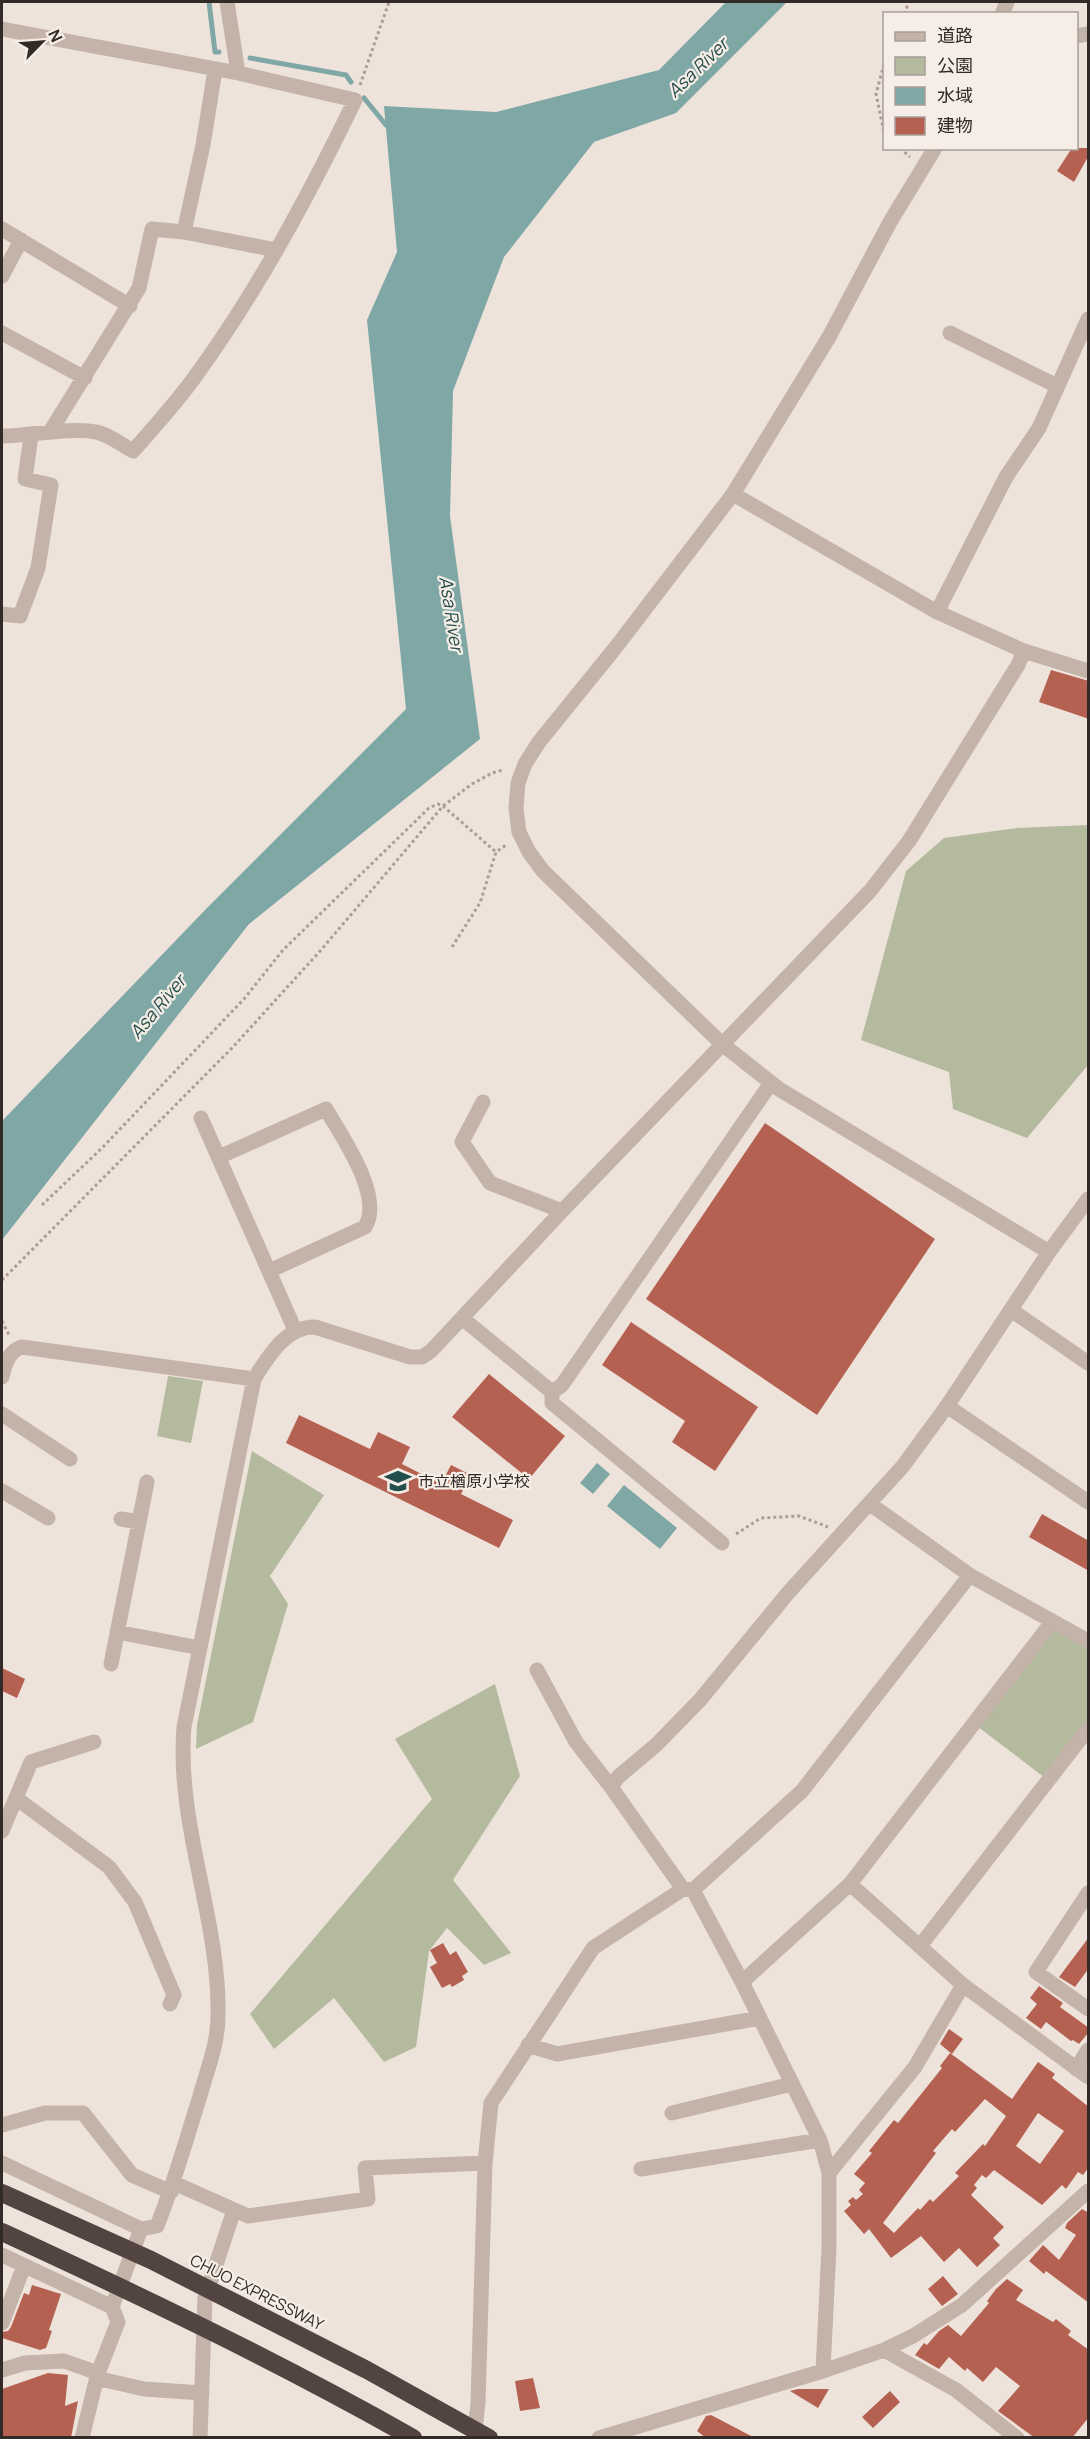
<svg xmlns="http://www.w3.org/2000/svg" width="1090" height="2439" viewBox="0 0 1090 2439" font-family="Manrope,'Noto Sans JP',sans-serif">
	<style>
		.green { fill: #b3ba9d }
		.water { fill: #7ea7a5 }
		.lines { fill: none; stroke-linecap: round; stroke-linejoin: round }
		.stream { stroke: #7ea7a5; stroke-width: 5 }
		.building { fill: #b56152; fill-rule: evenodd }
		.path { stroke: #af9d93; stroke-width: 3; stroke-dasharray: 3 3; stroke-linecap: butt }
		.minor { stroke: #c4b3a9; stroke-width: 15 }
		.highway-bridge { stroke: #524440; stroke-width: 18 }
		.labels { text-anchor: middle; stroke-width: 4.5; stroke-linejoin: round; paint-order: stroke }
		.poi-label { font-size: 16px; fill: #322a27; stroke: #f6ede6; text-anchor: start }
		.street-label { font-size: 16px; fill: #322a27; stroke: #f6ede6 }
		.water-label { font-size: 18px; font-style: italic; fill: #234e4c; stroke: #f6ede6 }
	</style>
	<rect width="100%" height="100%" fill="#eee3db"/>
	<path class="green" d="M 1088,825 L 1088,1065 L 1027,1138 L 953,1109 L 949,1072 L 861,1040 L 906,871 L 944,838 L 1017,828 Z
		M 168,1376 L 203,1381 L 191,1443 L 157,1436 Z
		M 252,1451 L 324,1495 L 270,1576 L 288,1604 L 253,1722 L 196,1749 L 197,1725 Z
		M 1052,1622 L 1088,1641 L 1088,1729 L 1049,1781 L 973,1723 Z
		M 495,1684 L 520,1776 L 453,1880 L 511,1953 L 484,1965 L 447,1928 L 429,1951 L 416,2047 L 384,2062 L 334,1998 L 274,2049 L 250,2014 L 432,1799 L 395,1739 Z"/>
	<path class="water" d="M 726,2 L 787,2 L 676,113 L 594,142 L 504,257 L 453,391 L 450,516 L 480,739 L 249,924 L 2,1240 L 2,1121 L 207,908 L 406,709 L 367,320 L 397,252 L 384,106 L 496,112 L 659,70 Z
		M 597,1463 L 610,1474 L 593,1494 L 580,1483 Z
		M 624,1485 L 677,1528 L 660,1549 L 607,1506 Z"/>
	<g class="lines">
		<path class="stream" d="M 209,2 L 215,52 L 219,52
			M 250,58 L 346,75 L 351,82
			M 364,98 L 386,125"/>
	</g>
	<path class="building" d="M 1072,148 L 1089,148 L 1089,155 L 1074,182 L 1057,171 Z
		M 1051,670 L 1089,681 L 1089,719 L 1039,702 Z
		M 765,1123 L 935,1239 L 817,1415 L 646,1299 Z
		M 631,1322 L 758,1407 L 715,1471 L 672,1442 L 685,1421 L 602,1365 Z
		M 489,1374 L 565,1436 L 529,1479 L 452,1417 Z
		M 299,1415 L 370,1449 L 378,1432 L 410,1447 L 402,1464 L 441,1484 L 451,1465 L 471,1475 L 461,1494 L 513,1520 L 499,1548 L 286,1443 Z
		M 1042,1514 L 1089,1541 L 1089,1571 L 1029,1537 Z
		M 2,1668 L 25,1679 L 17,1698 L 2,1691 Z
		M 1089,1937 L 1089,1968 L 1075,1987 L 1059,1977 Z
		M 443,1943 L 450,1955 L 456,1951 L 468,1972 L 462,1976 L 464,1980 L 452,1987 L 450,1984 L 442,1988 L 430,1967 L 437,1963 L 430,1950 Z
		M 1039,1986 L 1063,2003 L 1060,2007 L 1089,2028 L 1089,2032 L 1079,2044 L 1073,2040 L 1071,2041 L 1046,2022 L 1041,2029 L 1026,2018 L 1037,2004 L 1030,1998 Z
		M 949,2029 L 963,2039 L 952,2054 L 940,2044 Z
		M 950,2053 L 1012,2099 L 1038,2062 L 1055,2074 L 1052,2078 L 1089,2107 L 1089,2167 L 1083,2175 L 1078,2172 L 1066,2189 L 1062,2185 L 1042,2205 L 994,2170 L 986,2178 L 982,2175 L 974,2185 L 977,2188 L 971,2195 L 1004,2227 L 993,2238 L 1000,2245 L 977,2267 L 959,2248 L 944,2262 L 921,2236 L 891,2258 L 869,2229 L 864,2234 L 844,2211 L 851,2205 L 848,2201 L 853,2197 L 856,2200 L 863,2194 L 859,2190 L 865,2183 L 854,2174 L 872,2153 L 869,2151 L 894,2120 L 898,2123 L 942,2068 L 940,2066 ZM 985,2099 L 1006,2116 L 985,2146 L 983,2144 L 955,2173 L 959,2176 L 933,2202 L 930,2199 L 920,2210 L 918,2208 L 894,2233 L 883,2223 L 936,2153 L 933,2151 L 952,2129 L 955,2132 ZM 1038,2113 L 1064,2131 L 1040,2164 L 1016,2146 Z
		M 1082,2209 L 1089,2213 L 1089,2303 L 1046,2271 L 1044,2274 L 1029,2261 L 1043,2245 L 1059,2260 L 1076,2235 L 1065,2228 L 1067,2223 Z
		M 943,2276 L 958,2294 L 942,2306 L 928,2289 Z
		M 1007,2279 L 1023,2290 L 1016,2300 L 1053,2322 L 1056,2319 L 1071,2331 L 1068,2335 L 1089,2350 L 1089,2417 L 1072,2438 L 1035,2438 L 998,2411 L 1020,2386 L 996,2367 L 983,2382 L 967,2368 L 965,2371 L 949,2357 L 939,2369 L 915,2355 L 924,2343 L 927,2345 L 939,2331 L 948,2325 L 961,2336 L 989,2303 L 987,2301 L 996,2289 Z
		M 32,2285 L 61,2294 L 49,2330 L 52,2331 L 46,2348 L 40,2350 L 2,2338 L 2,2332 L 8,2331 L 11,2327 L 24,2293 L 29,2295 Z
		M 48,2373 L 68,2375 L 65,2406 L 78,2401 L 71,2438 L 2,2438 L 2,2389 Z
		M 533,2378 L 540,2408 L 520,2411 L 515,2381 Z
		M 798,2389 L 829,2389 L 818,2408 L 790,2391 Z
		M 890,2391 L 900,2402 L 873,2428 L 862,2417 Z
		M 711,2415 L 755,2438 L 706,2438 L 697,2431 L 706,2416 Z"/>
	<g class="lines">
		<path class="path" d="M 904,14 L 909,2
			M 884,64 L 876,94 L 884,132
			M 360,85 L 389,2
			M 900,148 L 910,157
			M 452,947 L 480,903 L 496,852 L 506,845
			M 42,1205 L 102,1148 L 244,999 L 283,950 L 429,808 L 438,804 L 443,806 L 496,852
			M 2,1280 L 233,1047 L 321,950 L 443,806 L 472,784 L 492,773 L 503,770
			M 2,1321 L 9,1335
			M 736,1534 L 761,1518 L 799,1516 L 828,1527"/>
		<path class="minor" d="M 227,2 L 238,73
			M 1002,14 L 1007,2
			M 2,29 L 238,73 L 355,100 C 309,195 259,288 197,374 C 178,401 155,426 133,451 C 122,445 108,434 96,432 C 70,427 29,436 2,436
			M 1076,36 L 1088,34
			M 935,148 L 890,222 L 829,337 L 733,494 L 616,647 L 539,742 L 525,764 L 518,783 L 516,808 L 519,832 L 529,852 L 543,871 L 722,1044 L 779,1089 L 1049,1252
			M 2,229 L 130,306
			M 184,232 L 203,145 L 215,70
			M 2,276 L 21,240
			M 2,333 L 85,378
			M 950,333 L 1057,386
			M 50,432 L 139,288 L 152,229 L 184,232 L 276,250
			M 733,494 L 937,612 L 1024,651 L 1088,671
			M 937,612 L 1006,477 L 1039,428 L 1088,319
			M 2,614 L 20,616 L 38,568 L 51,485 L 25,479 L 31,436
			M 483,1102 L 462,1142 L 490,1183 L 562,1211
			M 201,1118 L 295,1330
			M 219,1157 L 326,1109 C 342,1137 384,1196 365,1227 L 269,1271
			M 1088,1199 L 1049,1252 L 947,1406 L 1088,1502
			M 1011,1310 L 1088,1363
			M 462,1318 L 552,1392 L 552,1403 L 722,1543
			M 2,1377 C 5,1365 8,1351 22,1347 L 254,1379
			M 552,1392 L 562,1385 L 771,1083
			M 2,1414 L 70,1459
			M 2,1491 L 48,1518
			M 870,1504 L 971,1576 L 1088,1641
			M 121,1519 L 139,1522
			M 117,1632 L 200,1648
			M 111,1664 L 147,1482
			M 537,1670 L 576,1742 L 611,1787
			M 16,1798 L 109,1867 L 135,1902 L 174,1995 L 170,2004
			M 2,1831 L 31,1762 L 94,1742
			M 850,1884 L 1052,1622
			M 683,1889 L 611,1787 L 618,1777 L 656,1745 L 700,1700 L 788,1593 L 903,1466 L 947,1406
			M 693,1890 L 802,1791 L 970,1575
			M 1088,1893 L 1036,1972 L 1088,2009
			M 920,1946 L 1088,1729
			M 742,1982 L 850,1884 L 963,1985 L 1088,2077
			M 528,2045 L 557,2054 L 760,2018
			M 1076,2069 L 1088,2050
			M 672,2113 L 792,2084
			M 2,2125 L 45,2113 L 83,2113 L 132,2175 L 171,2192
			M 2,2163 L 141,2229 L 157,2226 C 174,2184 186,2140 200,2096 C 207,2070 218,2044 218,2016 C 220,1919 176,1825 184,1727 L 254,1379 C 268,1357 286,1326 315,1327 L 410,1357 L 422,1357 L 431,1351 L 562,1211 L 870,891 L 909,841 L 1018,665 L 1024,651
			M 641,2169 L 820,2140
			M 829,2173 L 915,2067 L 963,1985
			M 174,2183 L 248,2216 L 368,2199 L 365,2168 L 485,2163
			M 2,2255 L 112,2307 L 118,2322 L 98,2373 L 82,2438
			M 112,2307 L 141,2229
			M 2,2323 L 24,2266
			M 884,2350 L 956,2390 L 1017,2438
			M 2,2370 L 25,2363 L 64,2361 L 98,2373
			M 96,2378 L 144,2389 L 202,2393
			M 200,2438 L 205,2298 L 234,2210
			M 474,2438 L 478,2403 L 485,2163 L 491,2103 L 593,1948 L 683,1889 L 693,1890 L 742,1982 L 820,2140 L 829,2173 L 829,2247 L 823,2371
			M 599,2438 L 823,2371 L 884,2350 L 913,2336 L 962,2305 L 1088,2191"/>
		<path class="highway-bridge" d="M 2,2193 L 151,2260 L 367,2370 L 489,2438
			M 2,2232 C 141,2296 279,2362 413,2438"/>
	</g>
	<defs>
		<g id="school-bare" transform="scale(2.07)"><path d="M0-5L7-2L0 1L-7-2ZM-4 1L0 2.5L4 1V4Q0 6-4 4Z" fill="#234e4c" stroke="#f6ede6" stroke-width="2.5" paint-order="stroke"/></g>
	</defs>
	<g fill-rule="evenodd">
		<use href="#school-bare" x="398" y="1481"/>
	</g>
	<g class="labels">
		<g class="poi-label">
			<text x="418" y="1487">市立楢原小学校</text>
		</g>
		<g class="street-label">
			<text transform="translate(257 2292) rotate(27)" y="6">CHUO EXPRESSWAY</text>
		</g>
		<g class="water-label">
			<text transform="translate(698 68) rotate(-44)" y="6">Asa River</text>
			<text transform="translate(451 614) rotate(81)" y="6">Asa River</text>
			<text transform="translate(158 1007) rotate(-50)" y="6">Asa River</text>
		</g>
	</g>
	<rect width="1090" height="2439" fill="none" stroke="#322a27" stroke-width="6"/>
	<rect x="883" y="12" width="195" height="138" fill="#f6ede6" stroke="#a89f9a" stroke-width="1.5"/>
	<rect x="895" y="32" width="30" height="9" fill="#c4b3a9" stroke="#a89f9a" stroke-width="1.5"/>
	<text x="937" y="42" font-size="18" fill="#322a27">道路</text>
	<rect x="895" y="57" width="30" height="18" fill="#b3ba9d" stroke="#a89f9a" stroke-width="1.5"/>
	<text x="937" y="72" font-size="18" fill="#322a27">公園</text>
	<rect x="895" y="87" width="30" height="18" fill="#7ea7a5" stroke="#a89f9a" stroke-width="1.5"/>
	<text x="937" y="102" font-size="18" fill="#322a27">水域</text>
	<rect x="895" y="117" width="30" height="18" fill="#b56152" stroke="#a89f9a" stroke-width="1.5"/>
	<text x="937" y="132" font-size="18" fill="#322a27">建物</text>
	<g transform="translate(42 42) rotate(65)" stroke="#f6ede6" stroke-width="4.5" paint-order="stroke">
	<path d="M0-4.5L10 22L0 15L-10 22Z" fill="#322a27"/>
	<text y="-9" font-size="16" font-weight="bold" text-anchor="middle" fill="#322a27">N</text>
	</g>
</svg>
